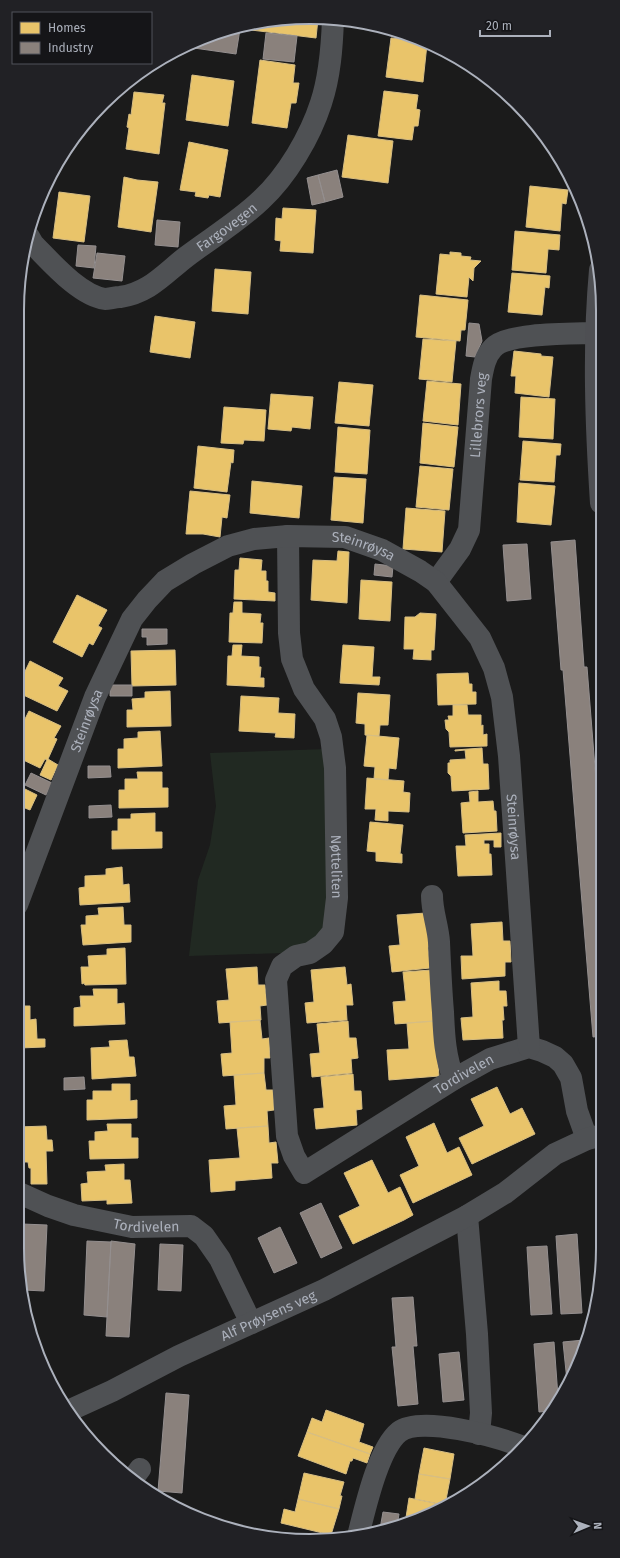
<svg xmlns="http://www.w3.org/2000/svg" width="620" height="1558" viewBox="0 0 620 1558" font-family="'Fira Sans',sans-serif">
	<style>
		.green { fill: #212922 }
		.homes { fill: #e9c46a; stroke: #d7be83 }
		.industry { fill: #8a817c; stroke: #948f8f }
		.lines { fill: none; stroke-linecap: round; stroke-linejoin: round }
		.minor { stroke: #4f5154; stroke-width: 22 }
		.secondary { stroke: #4e4f53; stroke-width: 22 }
		.labels { text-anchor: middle; stroke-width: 4; stroke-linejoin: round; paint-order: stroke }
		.street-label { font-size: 14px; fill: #acb1bc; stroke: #151518 }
		.rim { fill: none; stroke: #acb1bc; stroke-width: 2 }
	</style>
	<rect width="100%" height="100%" fill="#1b1b1b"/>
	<path class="green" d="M 327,749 L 328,920 L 320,933 L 300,948 L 283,953 L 189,956 L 198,880 L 210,845 L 216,806 L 210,753 Z"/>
	<path class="homes" d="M 291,18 L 318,19 L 316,38 L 251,30 L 251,24 Z
		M 391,38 L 422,41 L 427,44 L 423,82 L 386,77 Z
		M 260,60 L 295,65 L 293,83 L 299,83 L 296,103 L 291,103 L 287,128 L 252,123 Z
		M 475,68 L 484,77 L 474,76 Z
		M 192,75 L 234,81 L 228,126 L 186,120 Z
		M 384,91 L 418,95 L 416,109 L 420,110 L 418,126 L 414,126 L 412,140 L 378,136 Z
		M 134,92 L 164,95 L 162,103 L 165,103 L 159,154 L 126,149 L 129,128 L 127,127 L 129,114 L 131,115 Z
		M 348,135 L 393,141 L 388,183 L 342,177 Z
		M 189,142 L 228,150 L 220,197 L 209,195 L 208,198 L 195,196 L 196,192 L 180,190 Z
		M 124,177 L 137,180 L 158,182 L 151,232 L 118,227 Z
		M 530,186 L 568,190 L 566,204 L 562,203 L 560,231 L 526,227 Z
		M 59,192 L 90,196 L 84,242 L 53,238 Z
		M 283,208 L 316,210 L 313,253 L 280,251 L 281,241 L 275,240 L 276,218 L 282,219 Z
		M 515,231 L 560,235 L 559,250 L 548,249 L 546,273 L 512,270 Z
		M 450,252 L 461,253 L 461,256 L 471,257 L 470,260 L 481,261 L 474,268 L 473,281 L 469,277 L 467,297 L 436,294 L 440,254 L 450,255 Z
		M 215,269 L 251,272 L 248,314 L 212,311 Z
		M 512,273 L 550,276 L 549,288 L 545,287 L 542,315 L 508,312 Z
		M 420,295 L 468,300 L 465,330 L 461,330 L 460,341 L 416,337 Z
		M 155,316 L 195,322 L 190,358 L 150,352 Z
		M 423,339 L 456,341 L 452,382 L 419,379 Z
		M 514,351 L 541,354 L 541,356 L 553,357 L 549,397 L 515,393 L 516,376 L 511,376 Z
		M 427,381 L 461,384 L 458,425 L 423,421 Z
		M 339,382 L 373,385 L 369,426 L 335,423 Z
		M 271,394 L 313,397 L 310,429 L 292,427 L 291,431 L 268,429 Z
		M 521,397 L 555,399 L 553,439 L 519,437 Z
		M 224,407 L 266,410 L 264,441 L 244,440 L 243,444 L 221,443 Z
		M 423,423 L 458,427 L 454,467 L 420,463 Z
		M 338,427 L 370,430 L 367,474 L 335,472 Z
		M 523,441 L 561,444 L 560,455 L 556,455 L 554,482 L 520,480 Z
		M 198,446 L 234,450 L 233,463 L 231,462 L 227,492 L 194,488 Z
		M 420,466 L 453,469 L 449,510 L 416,507 Z
		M 334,477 L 366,479 L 363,523 L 331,520 Z
		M 252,481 L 302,486 L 299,518 L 250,513 Z
		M 519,483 L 555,486 L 551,525 L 517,522 Z
		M 190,491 L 230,495 L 227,518 L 222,517 L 220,537 L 203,534 L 186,534 Z
		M 406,508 L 445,511 L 442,552 L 403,549 Z
		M 338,551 L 349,552 L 347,603 L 311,600 L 313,560 L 337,561 Z
		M 240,558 L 262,560 L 261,571 L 266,571 L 266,581 L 268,581 L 268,592 L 275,593 L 275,601 L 234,599 L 235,570 L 239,570 Z
		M 361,580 L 392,582 L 390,621 L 359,619 Z
		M 77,595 L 107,610 L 98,626 L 102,628 L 93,645 L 89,643 L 82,657 L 53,642 Z
		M 234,602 L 242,602 L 242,613 L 261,614 L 260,623 L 263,623 L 262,643 L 229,642 L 230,613 L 233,613 Z
		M 420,613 L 436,614 L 434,650 L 431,650 L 431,660 L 413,659 L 414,649 L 404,649 L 405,617 L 415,617 Z
		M 233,645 L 242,645 L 241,656 L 259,657 L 259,667 L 261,667 L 260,678 L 264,678 L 264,687 L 227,685 L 228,656 L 232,656 Z
		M 343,645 L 374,647 L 372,677 L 380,677 L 379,685 L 340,683 Z
		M 175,650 L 176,685 L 132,686 L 131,651 Z
		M 30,661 L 63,678 L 58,686 L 68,691 L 57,711 L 17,692 L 17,688 Z
		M 468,673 L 469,684 L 472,684 L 472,692 L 476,692 L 476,704 L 438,705 L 437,674 Z
		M 170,691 L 171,726 L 127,727 L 127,710 L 133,710 L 132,699 L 145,698 L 145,692 Z
		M 358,693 L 390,695 L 388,725 L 380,725 L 379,736 L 365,735 L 365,724 L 356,723 Z
		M 241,696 L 279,698 L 278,713 L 295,714 L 294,738 L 275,737 L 276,733 L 239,731 Z
		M 453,705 L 467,705 L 468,715 L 481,715 L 481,726 L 483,725 L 483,735 L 487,734 L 487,746 L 450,747 L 449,732 L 446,729 L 445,720 L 449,720 L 448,716 L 453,716 Z
		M 29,711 L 61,726 L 54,738 L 57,739 L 48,759 L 58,765 L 51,780 L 40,775 L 47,760 L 45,759 L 40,768 L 17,757 L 17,735 Z
		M 160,731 L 162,766 L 118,768 L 118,749 L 124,749 L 124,739 L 138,738 L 138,732 Z
		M 367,735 L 399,738 L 396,769 L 389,768 L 388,780 L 374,779 L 375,767 L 364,766 Z
		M 482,748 L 483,764 L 488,764 L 489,789 L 452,791 L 451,776 L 448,773 L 448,763 L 450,763 L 450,760 L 466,759 L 465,750 L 455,751 L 455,750 Z
		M 137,772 L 162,772 L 162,788 L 168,788 L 168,807 L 119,808 L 119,790 L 125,790 L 125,779 L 138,779 Z
		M 367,778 L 404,781 L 403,792 L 410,793 L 409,812 L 388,811 L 388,821 L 375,820 L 376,809 L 365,809 Z
		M 17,785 L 37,795 L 30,810 L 20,806 L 17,813 Z
		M 478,791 L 478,802 L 493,801 L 494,811 L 496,811 L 497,831 L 463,833 L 461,803 L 470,802 L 469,792 Z
		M 155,813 L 155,832 L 162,832 L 162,848 L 112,849 L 112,831 L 118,831 L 118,819 L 131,819 L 131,814 Z
		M 370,822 L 403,825 L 400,854 L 402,854 L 402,863 L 376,861 L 376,852 L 367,851 Z
		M 501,833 L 501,847 L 494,847 L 494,840 L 484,840 L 484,844 L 489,844 L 489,854 L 491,854 L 492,875 L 458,876 L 456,846 L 466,846 L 465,835 Z
		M 122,867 L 123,885 L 129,884 L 130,902 L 80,905 L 79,888 L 85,887 L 85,876 L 106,875 L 106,869 Z
		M 123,907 L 124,925 L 131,925 L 131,942 L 83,945 L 81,925 L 86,925 L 86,916 L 99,915 L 98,908 Z
		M 426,913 L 436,947 L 428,947 L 430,968 L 392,972 L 389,946 L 400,945 L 397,915 Z
		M 502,922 L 503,941 L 510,941 L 511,962 L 505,962 L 505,976 L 462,979 L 461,956 L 473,956 L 471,924 Z
		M 125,948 L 126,984 L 85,985 L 84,983 L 82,984 L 81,967 L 89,967 L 88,956 L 107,955 L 107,949 Z
		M 257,967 L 258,985 L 265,985 L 267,1005 L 260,1006 L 261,1020 L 219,1023 L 217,1001 L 229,1000 L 226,969 Z
		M 345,967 L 347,985 L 351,984 L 353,1005 L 346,1005 L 347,1020 L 307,1023 L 305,1003 L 314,1002 L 311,970 Z
		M 431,970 L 436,1021 L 395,1024 L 393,1002 L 406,1001 L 403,972 Z
		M 499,981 L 499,991 L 506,991 L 507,1006 L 503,1006 L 504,1020 L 502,1020 L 503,1038 L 463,1040 L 461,1018 L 473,1017 L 471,983 Z
		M 93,989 L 117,989 L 117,1004 L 124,1003 L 125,1024 L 74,1026 L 74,1008 L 81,1007 L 80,996 L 94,996 Z
		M 17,1006 L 30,1006 L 30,1020 L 36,1019 L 37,1039 L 45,1039 L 45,1047 L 19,1048 L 19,1045 L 17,1045 Z
		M 260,1020 L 262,1039 L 269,1038 L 270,1058 L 264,1058 L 264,1073 L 223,1076 L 221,1054 L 232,1053 L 230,1022 Z
		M 348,1021 L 349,1038 L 356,1038 L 358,1058 L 351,1059 L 352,1073 L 312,1077 L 310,1054 L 320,1053 L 317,1024 Z
		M 434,1021 L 439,1076 L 389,1080 L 387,1050 L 409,1049 L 407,1023 Z
		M 127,1040 L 129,1057 L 134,1057 L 136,1076 L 92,1079 L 91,1048 L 110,1047 L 109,1041 Z
		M 17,1061 L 18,1061 L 19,1082 L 17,1082 Z
		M 264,1073 L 266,1090 L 273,1090 L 274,1110 L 267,1111 L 268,1126 L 226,1129 L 224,1106 L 236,1105 L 234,1075 Z
		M 353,1074 L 354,1091 L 361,1091 L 362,1109 L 356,1110 L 357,1125 L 316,1129 L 314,1109 L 324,1108 L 321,1077 Z
		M 112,1084 L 130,1084 L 130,1101 L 137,1100 L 137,1118 L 87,1120 L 87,1100 L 93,1100 L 93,1091 L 112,1091 Z
		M 497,1087 L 510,1114 L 522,1108 L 535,1134 L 472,1164 L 459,1138 L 484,1126 L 471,1099 Z
		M 434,1123 L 447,1153 L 459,1147 L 472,1175 L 413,1203 L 400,1175 L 419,1166 L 406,1137 Z
		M 107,1124 L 131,1124 L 131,1138 L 138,1138 L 138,1158 L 90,1159 L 89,1141 L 95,1141 L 95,1132 L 108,1131 Z
		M 46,1126 L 47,1140 L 52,1140 L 53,1151 L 46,1151 L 47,1184 L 31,1184 L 31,1168 L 29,1168 L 28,1162 L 17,1162 L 18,1127 Z
		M 268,1126 L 269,1143 L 276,1142 L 278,1163 L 271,1163 L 272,1178 L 235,1181 L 235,1190 L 211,1192 L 209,1160 L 240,1158 L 237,1128 Z
		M 372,1160 L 388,1193 L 400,1187 L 413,1215 L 404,1220 L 353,1244 L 339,1216 L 360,1206 L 344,1173 Z
		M 124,1164 L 124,1180 L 130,1180 L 132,1203 L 107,1204 L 107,1200 L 82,1201 L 81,1184 L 88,1183 L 87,1172 L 106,1171 L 105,1165 Z
		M 326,1410 L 364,1424 L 359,1442 L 373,1447 L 370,1454 L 307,1432 L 312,1418 L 322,1422 Z
		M 307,1432 L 370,1454 L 367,1463 L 353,1458 L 352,1461 L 350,1461 L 346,1474 L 298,1456 Z
		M 424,1448 L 454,1454 L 450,1479 L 419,1474 Z
		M 304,1473 L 344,1482 L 340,1496 L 342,1496 L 339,1509 L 298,1499 Z
		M 419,1474 L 450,1479 L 445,1505 L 415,1499 Z
		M 409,1498 L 439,1504 L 438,1510 L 422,1519 L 405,1524 Z
		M 298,1499 L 339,1509 L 331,1535 L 281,1523 L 284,1509 L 295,1512 Z"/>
	<path class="industry" d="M 231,28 L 240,29 L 236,54 L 194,48 L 195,42 Z
		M 266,33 L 297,36 L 294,62 L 263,59 Z
		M 337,170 L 343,197 L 325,202 L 318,175 Z
		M 318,175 L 325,202 L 312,205 L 307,178 Z
		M 157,220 L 180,222 L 178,247 L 155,245 Z
		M 78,245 L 96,246 L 94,268 L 76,266 Z
		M 97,253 L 125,256 L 122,281 L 93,278 Z
		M 469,323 L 479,324 L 482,341 L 475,357 L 466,356 Z
		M 575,540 L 584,667 L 587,667 L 602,856 L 602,1036 L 593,1037 L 563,670 L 561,670 L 551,542 Z
		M 527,544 L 531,599 L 507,601 L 503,545 Z
		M 375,564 L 393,566 L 392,577 L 374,575 Z
		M 142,629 L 167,629 L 167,644 L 147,645 L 147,637 L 142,637 Z
		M 110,685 L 132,685 L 132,696 L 110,696 Z
		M 88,766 L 110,766 L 111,777 L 88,778 Z
		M 31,773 L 52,783 L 46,795 L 25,785 Z
		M 111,805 L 112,817 L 89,818 L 89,806 Z
		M 84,1077 L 85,1089 L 64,1090 L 64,1078 Z
		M 321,1203 L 342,1248 L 321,1258 L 300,1213 Z
		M 22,1224 L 47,1225 L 44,1291 L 24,1290 L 21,1269 Z
		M 280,1227 L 297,1263 L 274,1273 L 258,1238 Z
		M 577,1234 L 582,1313 L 561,1314 L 556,1236 Z
		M 87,1241 L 111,1242 L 107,1317 L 84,1315 Z
		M 111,1241 L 135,1244 L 129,1337 L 106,1336 Z
		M 160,1244 L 183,1245 L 181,1291 L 158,1290 Z
		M 547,1246 L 552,1314 L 531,1315 L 527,1247 Z
		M 413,1297 L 417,1346 L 413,1346 L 418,1404 L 398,1406 L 392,1347 L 396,1347 L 392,1298 Z
		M 584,1340 L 585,1347 L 567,1381 L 563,1342 Z
		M 554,1342 L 558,1397 L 550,1411 L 539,1412 L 534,1344 Z
		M 459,1352 L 464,1400 L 443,1402 L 439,1354 Z
		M 166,1393 L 189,1395 L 182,1493 L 158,1491 Z
		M 383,1512 L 399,1514 L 397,1526 L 385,1530 L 380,1529 Z"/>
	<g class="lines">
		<g class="minor">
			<path id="s1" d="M 29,237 L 33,244 C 51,262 79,295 105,299 C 109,299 115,297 120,297 C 149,293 164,274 186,257 C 211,238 238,222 261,200 C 287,176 310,137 321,103 C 330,76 332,47 333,19"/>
			<path id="s2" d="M 288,536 L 289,633 L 292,659 L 304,689 L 325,719 L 331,737 L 335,768 L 337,898 L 333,932 L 323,944 L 310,953 L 296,956 L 282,966 L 276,980 L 287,1136 L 294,1156 L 304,1173 L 454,1079 L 490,1059 L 529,1047 L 542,1051 L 555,1057 L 563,1064 L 571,1078 L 577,1111 L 587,1139"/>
			<path id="s3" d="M 436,582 L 460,549 L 469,530 L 481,379 C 483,368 485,356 493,348 C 507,332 575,334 597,333"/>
			<path d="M 432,896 C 432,912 438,926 439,942 C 440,965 441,989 443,1012 C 444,1035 445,1058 454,1079"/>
			<path id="s4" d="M 17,905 L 95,697 L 132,619 L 147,600 L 165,581 L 193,564 L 228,546 L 254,539 L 288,536 L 345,537 L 382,550 L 420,571 L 436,582 L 480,638 L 494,668 L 502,697 L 509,756 L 529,1047"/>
			<path id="s5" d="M 17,1192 L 48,1206 L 74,1215 L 132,1227 L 191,1226 L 204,1236 L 220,1259 L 251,1323"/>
			<path d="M 467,1216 L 477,1334 L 481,1413 L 479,1434"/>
			<path id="s6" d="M 68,1411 L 112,1391 L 179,1356 L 324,1290 L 467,1216 L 505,1193 L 555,1154 L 587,1139 L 603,1135"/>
			<path d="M 134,1477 L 140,1469"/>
			<path d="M 358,1536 C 365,1509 378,1449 399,1432 C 421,1415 497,1437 521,1446"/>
		</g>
		<path class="secondary" d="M 600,270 C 593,347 596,426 601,503"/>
	</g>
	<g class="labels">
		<g class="street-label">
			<text dy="5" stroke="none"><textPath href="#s1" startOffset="244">Fargovegen</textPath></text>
			<text dy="5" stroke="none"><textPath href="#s3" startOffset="177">Lillebrors veg</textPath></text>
			<text dy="5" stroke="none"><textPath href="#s4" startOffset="569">Steinrøysa</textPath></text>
			<text dy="5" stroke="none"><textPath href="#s4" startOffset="197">Steinrøysa</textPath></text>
			<text dy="5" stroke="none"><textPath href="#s4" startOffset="916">Steinrøysa</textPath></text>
			<text dy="5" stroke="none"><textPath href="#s2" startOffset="341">Nøtteliten</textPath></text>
			<text dy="5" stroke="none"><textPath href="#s2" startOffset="870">Tordivelen</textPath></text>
			<text dy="5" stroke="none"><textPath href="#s5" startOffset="135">Tordivelen</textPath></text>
			<text dy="5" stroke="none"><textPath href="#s6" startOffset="222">Alf Prøysens veg</textPath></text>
		</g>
	</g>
	<path d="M0 0H620V1558H0ZM310 24H310A286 286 0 0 1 596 310V1248A286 286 0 0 1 310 1534H310A286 286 0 0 1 24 1248V310A286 286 0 0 1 310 24Z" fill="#212125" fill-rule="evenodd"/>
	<path class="rim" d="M310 24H310A286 286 0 0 1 596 310V1248A286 286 0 0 1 310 1534H310A286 286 0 0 1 24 1248V310A286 286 0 0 1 310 24Z"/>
	<rect x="12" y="12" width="140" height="52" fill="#151518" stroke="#51535a"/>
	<rect x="20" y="22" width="20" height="12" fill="#e9c46a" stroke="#51535a"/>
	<text x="48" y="32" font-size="12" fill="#acb1bc">Homes</text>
	<rect x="20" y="42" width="20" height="12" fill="#8a817c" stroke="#51535a"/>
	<text x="48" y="52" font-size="12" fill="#acb1bc">Industry</text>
	<g transform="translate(588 1526) rotate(88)" stroke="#151518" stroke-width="3" paint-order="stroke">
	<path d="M0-3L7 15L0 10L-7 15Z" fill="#acb1bc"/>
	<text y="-6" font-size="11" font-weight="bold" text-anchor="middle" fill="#acb1bc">N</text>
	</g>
	<path d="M480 30v6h70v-6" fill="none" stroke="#acb1bc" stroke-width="2"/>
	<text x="486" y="30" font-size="12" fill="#acb1bc" stroke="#151518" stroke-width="3" paint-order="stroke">20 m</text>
</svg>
